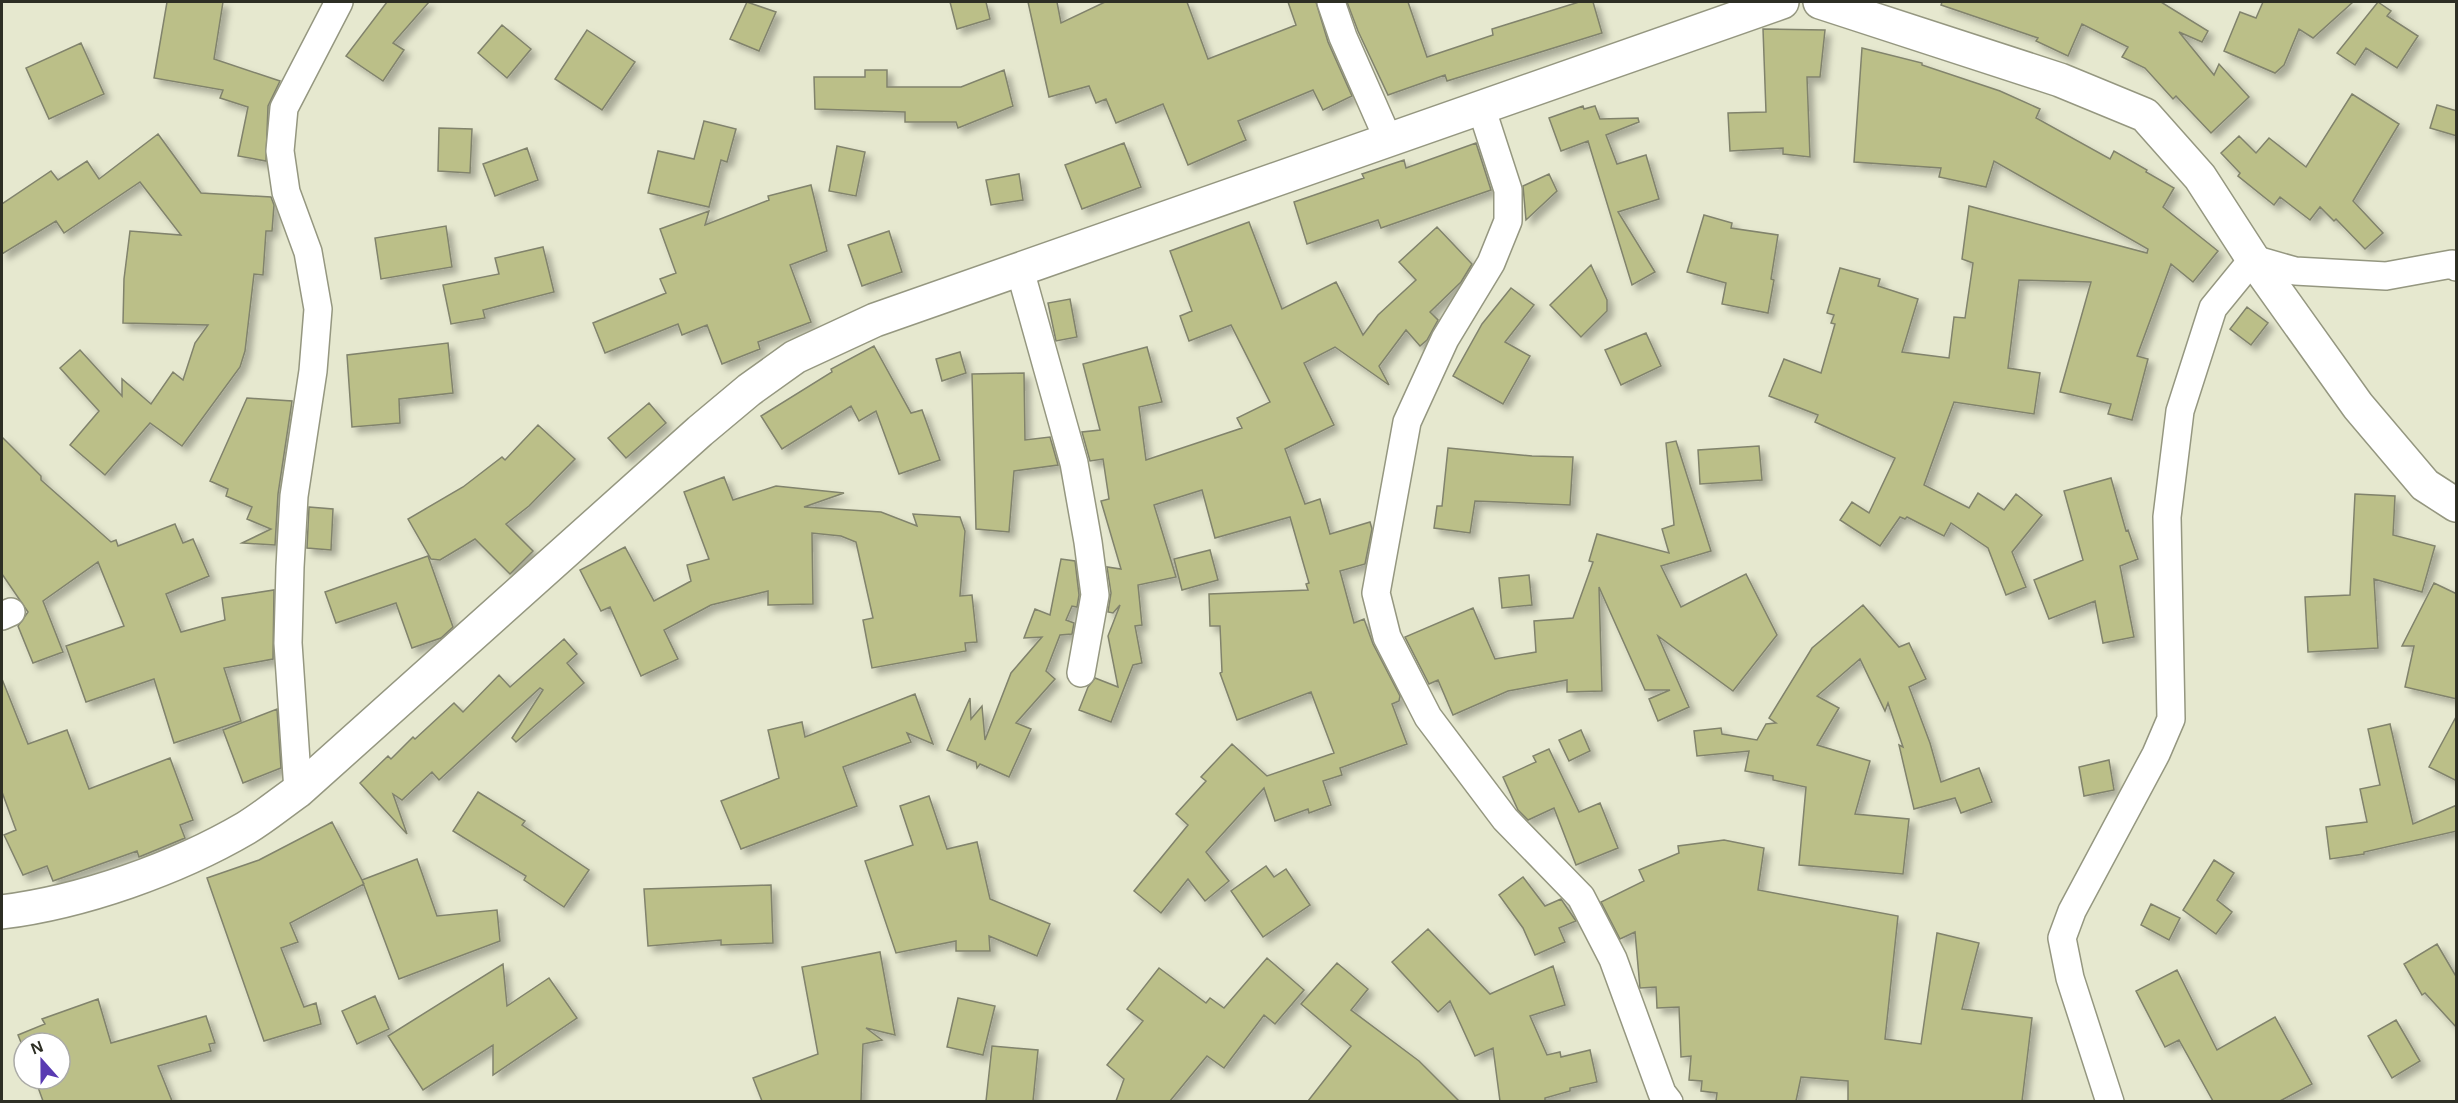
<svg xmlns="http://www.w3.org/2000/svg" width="2458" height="1103" viewBox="0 0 2458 1103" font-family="Arial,sans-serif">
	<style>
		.building { fill: #bbbf88; stroke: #81836c; stroke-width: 1.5; filter: url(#shadow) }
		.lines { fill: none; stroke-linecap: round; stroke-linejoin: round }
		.minor-casing { stroke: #959780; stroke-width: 30 }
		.tertiary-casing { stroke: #959780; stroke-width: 36 }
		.minor { stroke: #fff; stroke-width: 27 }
		.tertiary { stroke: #fff; stroke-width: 33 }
	</style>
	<defs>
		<filter id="shadow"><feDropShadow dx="5.5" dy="5.5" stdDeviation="3" flood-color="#0004"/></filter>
	</defs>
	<rect width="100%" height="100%" fill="#e6e8cf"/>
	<path class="building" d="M 167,2 L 223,2 L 214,59 L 280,81 L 268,106 L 266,161 L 238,156 L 248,107 L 220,98 L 223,90 L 154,78 Z
		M 387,2 L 429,2 L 393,43 L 404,50 L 383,81 L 346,56 Z
		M 747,2 L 776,12 L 759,51 L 730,39 Z
		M 950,2 L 986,2 L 990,19 L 957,29 Z
		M 1028,2 L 1057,2 L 1061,23 L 1105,2 L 1187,2 L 1208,59 L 1296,25 L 1288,2 L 1316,2 L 1328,42 L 1352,96 L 1323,110 L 1313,90 L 1238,121 L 1246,140 L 1188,165 L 1163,104 L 1116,123 L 1106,99 L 1096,103 L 1089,86 L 1049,97 Z
		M 1347,2 L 1408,2 L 1427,57 L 1493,35 L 1492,29 L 1579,2 L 1593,2 L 1602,33 L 1447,81 L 1445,75 L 1388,95 L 1358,31 Z
		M 1942,2 L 2161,2 L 2208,31 L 2202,42 L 2179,32 L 2214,75 L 2219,64 L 2249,97 L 2211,133 L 2176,96 L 2173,99 L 2145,68 L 2122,57 L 2128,47 L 2082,24 L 2068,56 L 2036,41 L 2038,38 L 1941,5 Z
		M 2263,2 L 2353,2 L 2313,38 L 2299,29 L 2284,65 L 2275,73 L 2224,51 L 2240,12 L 2256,18 Z
		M 2378,2 L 2391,11 L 2387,16 L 2418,36 L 2397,68 L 2366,48 L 2355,65 L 2337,53 Z
		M 502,25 L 531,49 L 507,78 L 478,53 Z
		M 1763,29 L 1825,30 L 1820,77 L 1807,77 L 1810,157 L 1783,154 L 1783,148 L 1730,151 L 1728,113 L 1766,112 Z
		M 587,30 L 635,62 L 602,110 L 555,79 Z
		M 81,43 L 104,94 L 49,119 L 26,68 Z
		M 1862,48 L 1922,63 L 1922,65 L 2000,91 L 2040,109 L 2036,118 L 2110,159 L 2114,151 L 2147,170 L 2146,172 L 2174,188 L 2163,207 L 2218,251 L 2193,282 L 2171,264 L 2137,356 L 2148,359 L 2132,420 L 2108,414 L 2111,404 L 2060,392 L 2091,282 L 2019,280 L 2008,368 L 2040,373 L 2034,414 L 1954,402 L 1924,485 L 1969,508 L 1978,493 L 2004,510 L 2016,494 L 2042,515 L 2012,552 L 2026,587 L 2006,595 L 1988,548 L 1951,523 L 1944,536 L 1907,517 L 1905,519 L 1900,517 L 1880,546 L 1840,520 L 1852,502 L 1869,513 L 1895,458 L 1815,422 L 1818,415 L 1769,396 L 1784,359 L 1821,373 L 1835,324 L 1831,323 L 1834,315 L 1827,313 L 1840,268 L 1880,279 L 1878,286 L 1918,299 L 1902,352 L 1949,358 L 1954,317 L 1965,318 L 1973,263 L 1962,259 L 1969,206 L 2147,253 L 2148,249 L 1994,161 L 1986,187 L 1939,177 L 1941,168 L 1854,162 Z
		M 865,70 L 887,70 L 887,87 L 961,87 L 1004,70 L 1013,106 L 958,128 L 956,122 L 905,122 L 905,112 L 815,109 L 814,77 L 865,77 Z
		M 2352,94 L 2399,124 L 2353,201 L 2383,233 L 2365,249 L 2336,219 L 2334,221 L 2320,207 L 2310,220 L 2280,197 L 2274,205 L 2238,176 L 2240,173 L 2221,153 L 2239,136 L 2256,153 L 2269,138 L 2306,167 Z
		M 2437,105 L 2457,111 L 2457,136 L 2430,128 Z
		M 1583,106 L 1584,109 L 1595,106 L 1600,119 L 1638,118 L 1639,122 L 1606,135 L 1617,164 L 1646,155 L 1659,199 L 1618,212 L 1655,272 L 1632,285 L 1588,141 L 1561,151 L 1549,118 Z
		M 704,121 L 736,129 L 727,162 L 721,160 L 709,207 L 648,193 L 658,151 L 694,159 Z
		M 439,128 L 472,129 L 470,173 L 438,171 Z
		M 158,134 L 201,193 L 271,197 L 274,205 L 272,231 L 266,231 L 263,275 L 254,274 L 245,351 L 240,367 L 182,446 L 150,423 L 105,475 L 70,445 L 99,411 L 60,368 L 80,350 L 122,396 L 122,379 L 151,404 L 173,372 L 183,380 L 195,343 L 208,325 L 123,323 L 124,279 L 130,231 L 181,235 L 140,182 L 64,233 L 56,221 L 2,254 L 2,204 L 51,171 L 58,180 L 87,161 L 99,179 Z
		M 1124,143 L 1141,187 L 1082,209 L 1065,165 Z
		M 1476,143 L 1491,190 L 1381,228 L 1378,220 L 1307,244 L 1294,202 L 1364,178 L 1362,174 L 1404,160 L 1406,168 Z
		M 837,146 L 865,152 L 856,196 L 829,191 Z
		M 527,148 L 538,180 L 495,196 L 483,164 Z
		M 1019,174 L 1023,200 L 991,205 L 986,180 Z
		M 1549,174 L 1557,191 L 1526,220 L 1523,186 Z
		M 811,185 L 827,251 L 790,265 L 811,322 L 758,342 L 760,349 L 722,364 L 707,325 L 682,335 L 678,324 L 605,353 L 593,323 L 666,293 L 660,279 L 676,273 L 660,229 L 709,211 L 705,225 L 769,200 L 768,196 Z
		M 1704,215 L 1732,223 L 1731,228 L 1778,235 L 1771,279 L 1774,280 L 1768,313 L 1722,304 L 1726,283 L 1687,272 Z
		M 1249,222 L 1282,309 L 1336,282 L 1363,335 L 1378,315 L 1416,280 L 1399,262 L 1437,227 L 1472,264 L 1461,282 L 1430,312 L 1438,320 L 1427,340 L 1420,346 L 1406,330 L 1379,366 L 1389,385 L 1335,347 L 1304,363 L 1334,425 L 1285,449 L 1305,504 L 1320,499 L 1330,534 L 1370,522 L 1372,529 L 1365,564 L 1340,571 L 1354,623 L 1364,619 L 1373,644 L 1400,696 L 1399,701 L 1392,704 L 1407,744 L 1340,768 L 1342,775 L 1323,781 L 1331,805 L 1309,813 L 1308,809 L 1275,821 L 1264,788 L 1206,852 L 1229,881 L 1205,901 L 1188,879 L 1161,913 L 1134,891 L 1188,825 L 1176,814 L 1206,781 L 1201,777 L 1232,744 L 1267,776 L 1334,753 L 1311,692 L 1237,720 L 1220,673 L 1222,672 L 1220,626 L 1210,626 L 1209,594 L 1308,590 L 1306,584 L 1309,583 L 1290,517 L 1215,538 L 1202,490 L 1154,505 L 1176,577 L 1138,585 L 1142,625 L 1135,626 L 1142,663 L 1133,665 L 1111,722 L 1079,710 L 1088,687 L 1095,678 L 1118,687 L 1108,636 L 1120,605 L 1113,613 L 1108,612 L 1111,593 L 1107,567 L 1121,569 L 1101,501 L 1109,499 L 1103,459 L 1090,461 L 1082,432 L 1100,430 L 1083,364 L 1147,347 L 1162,402 L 1139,407 L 1146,460 L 1242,428 L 1237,418 L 1270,402 L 1231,325 L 1189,341 L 1180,316 L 1192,311 L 1170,251 Z
		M 446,226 L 452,267 L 381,279 L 375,238 Z
		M 889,231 L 902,272 L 862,286 L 848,245 Z
		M 543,247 L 554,292 L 483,310 L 485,318 L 451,324 L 443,285 L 499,274 L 495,258 Z
		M 1591,265 L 1607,300 L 1607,311 L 1581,337 L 1550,305 Z
		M 1511,288 L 1534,305 L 1505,342 L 1530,356 L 1503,404 L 1453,376 L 1482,324 Z
		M 1070,299 L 1077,337 L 1056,341 L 1048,303 Z
		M 2247,307 L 2268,323 L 2251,345 L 2230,329 Z
		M 1646,333 L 1661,366 L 1621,385 L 1605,350 Z
		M 448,343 L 453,393 L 399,399 L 400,423 L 352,427 L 347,355 Z
		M 874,346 L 911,413 L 922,410 L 940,460 L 899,474 L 876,411 L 859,421 L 851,406 L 782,449 L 761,416 L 832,372 L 831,369 Z
		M 960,352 L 966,373 L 942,381 L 936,359 Z
		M 1024,373 L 1025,440 L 1050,437 L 1058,465 L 1014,471 L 1009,532 L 976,529 L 972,374 Z
		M 247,398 L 292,401 L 278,494 L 275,545 L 242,543 L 271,529 L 247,519 L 252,507 L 226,496 L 228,489 L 210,481 Z
		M 649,403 L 666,423 L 626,458 L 608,438 Z
		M 538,425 L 575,459 L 529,506 L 506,524 L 533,551 L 510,574 L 475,539 L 440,560 L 431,559 L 408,519 L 463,487 L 502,457 L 505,460 Z
		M 2,437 L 41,476 L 41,480 L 111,542 L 116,540 L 118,546 L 175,524 L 183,543 L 193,539 L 209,576 L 166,594 L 181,632 L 225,620 L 222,598 L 274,590 L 273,659 L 224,668 L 241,721 L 174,743 L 154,679 L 86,702 L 66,646 L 124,626 L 98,562 L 43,601 L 63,652 L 33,663 L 18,626 L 28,612 L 2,574 Z
		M 1676,441 L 1711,551 L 1661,566 L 1681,607 L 1746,574 L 1777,635 L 1733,691 L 1658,636 L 1689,707 L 1658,721 L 1649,699 L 1670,690 L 1645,690 L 1599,587 L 1602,691 L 1567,692 L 1567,680 L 1508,691 L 1453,715 L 1438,680 L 1429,684 L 1405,637 L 1473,608 L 1495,659 L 1536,652 L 1534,621 L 1573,618 L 1593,562 L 1589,561 L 1597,534 L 1669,553 L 1662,529 L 1674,525 L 1666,443 Z
		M 1759,446 L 1762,480 L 1700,484 L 1698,450 Z
		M 1448,448 L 1532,456 L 1573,457 L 1570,505 L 1475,501 L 1470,533 L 1434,528 L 1437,506 L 1442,506 Z
		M 724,477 L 733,500 L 776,486 L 844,493 L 804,507 L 881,512 L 917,526 L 913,514 L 960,517 L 965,531 L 960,596 L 972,595 L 977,642 L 965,643 L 966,651 L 872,668 L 863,620 L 873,618 L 856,542 L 841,536 L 812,533 L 813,604 L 768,605 L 768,591 L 711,605 L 664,630 L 678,659 L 641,676 L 610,607 L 601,611 L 580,570 L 625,547 L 654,601 L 691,581 L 687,565 L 709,559 L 684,492 Z
		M 2111,478 L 2126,531 L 2128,530 L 2138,559 L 2120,566 L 2134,637 L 2103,643 L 2095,601 L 2049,619 L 2034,580 L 2083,560 L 2064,491 Z
		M 2355,494 L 2395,496 L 2393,535 L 2435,546 L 2422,592 L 2374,579 L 2378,648 L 2308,652 L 2305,597 L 2350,595 Z
		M 309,507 L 333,509 L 331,550 L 307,548 Z
		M 1210,550 L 1218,580 L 1182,590 L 1174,559 Z
		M 428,556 L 453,627 L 441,638 L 412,648 L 396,603 L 336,623 L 325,592 Z
		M 1061,559 L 1075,561 L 1079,595 L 1077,607 L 1072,606 L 1066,620 L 1074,623 L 1072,634 L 1060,635 L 1046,671 L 1055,679 L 1016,723 L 1031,729 L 1009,777 L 980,764 L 977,768 L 976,762 L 947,750 L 970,698 L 971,719 L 982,706 L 985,740 L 1011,673 L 1042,637 L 1024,638 L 1035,609 L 1050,615 Z
		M 1529,575 L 1532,605 L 1502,608 L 1499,578 Z
		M 2434,583 L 2457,594 L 2457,699 L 2405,687 L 2414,646 L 2402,646 Z
		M 1863,605 L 1899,647 L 1909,643 L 1926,679 L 1909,687 L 1930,743 L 1941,782 L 1979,768 L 1992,802 L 1961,813 L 1955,798 L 1914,809 L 1899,745 L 1903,747 L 1888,703 L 1885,711 L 1860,659 L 1817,696 L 1839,708 L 1817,745 L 1870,761 L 1855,814 L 1909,819 L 1903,874 L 1799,865 L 1806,787 L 1773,780 L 1773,776 L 1745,771 L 1749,751 L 1697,756 L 1694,731 L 1721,728 L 1722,734 L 1757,740 L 1766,724 L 1776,723 L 1769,718 L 1812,648 Z
		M 564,639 L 577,654 L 567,663 L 584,683 L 516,742 L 512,738 L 543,690 L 540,688 L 439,780 L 432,772 L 402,800 L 393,794 L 407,834 L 360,783 L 388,756 L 391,759 L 413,737 L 415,739 L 454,703 L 463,712 L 499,675 L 510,687 Z
		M 2,679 L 28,744 L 67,730 L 89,789 L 170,758 L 193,820 L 180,825 L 185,838 L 139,857 L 137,851 L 53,881 L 47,866 L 23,875 L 4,835 L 16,830 L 2,792 Z
		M 915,694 L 933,744 L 907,733 L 911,742 L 843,767 L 857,806 L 741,849 L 721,801 L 779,778 L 768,730 L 802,722 L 805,737 Z
		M 277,709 L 281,768 L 243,783 L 223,730 Z
		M 2457,715 L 2457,781 L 2429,767 Z
		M 2390,724 L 2413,824 L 2457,805 L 2457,831 L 2364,852 L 2364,854 L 2330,859 L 2326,827 L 2367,822 L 2360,789 L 2380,785 L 2368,729 Z
		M 1581,730 L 1590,751 L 1569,761 L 1559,740 Z
		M 1549,749 L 1579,812 L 1600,803 L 1618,848 L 1576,865 L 1554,808 L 1528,820 L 1518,810 L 1503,777 L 1536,762 L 1533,756 Z
		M 2109,760 L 2114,790 L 2084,796 L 2079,767 Z
		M 478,792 L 525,821 L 522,825 L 589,870 L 564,907 L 524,880 L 526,876 L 453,831 Z
		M 929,796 L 947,849 L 977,842 L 990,899 L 1050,924 L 1037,956 L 989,936 L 990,951 L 956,951 L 956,941 L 896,953 L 865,861 L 913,845 L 900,806 Z
		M 332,822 L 364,884 L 290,923 L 298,942 L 281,948 L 304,1007 L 316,1003 L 321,1024 L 264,1041 L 207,878 L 259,860 Z
		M 1724,840 L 1764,848 L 1758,890 L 1898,916 L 1885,1039 L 1921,1044 L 1937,933 L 1979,943 L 1962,1009 L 2032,1018 L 2022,1101 L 1848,1101 L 1848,1081 L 1801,1077 L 1796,1101 L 1716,1101 L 1717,1093 L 1701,1091 L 1702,1081 L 1689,1080 L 1691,1056 L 1681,1057 L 1679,1007 L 1657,1008 L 1656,987 L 1640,988 L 1635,932 L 1620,939 L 1601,902 L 1644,881 L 1639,870 L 1679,853 L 1678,846 Z
		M 417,859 L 437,916 L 497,910 L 500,941 L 399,979 L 362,880 Z
		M 2214,860 L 2234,873 L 2217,900 L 2232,912 L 2216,934 L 2183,910 Z
		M 1266,866 L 1274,877 L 1286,869 L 1310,905 L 1263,937 L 1231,891 Z
		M 1523,877 L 1545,906 L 1561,899 L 1576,921 L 1559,928 L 1565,942 L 1535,955 L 1523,928 L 1499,895 Z
		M 771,885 L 773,943 L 721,945 L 721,940 L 648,946 L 644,889 Z
		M 2151,904 L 2180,918 L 2169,940 L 2141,925 Z
		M 1428,929 L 1490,994 L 1553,966 L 1565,1005 L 1530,1016 L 1547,1055 L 1560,1052 L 1561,1057 L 1590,1050 L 1597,1082 L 1570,1088 L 1570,1091 L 1545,1098 L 1545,1101 L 1500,1101 L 1493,1048 L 1475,1056 L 1450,1001 L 1438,1012 L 1392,962 Z
		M 2437,944 L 2457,978 L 2457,1028 L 2425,993 L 2422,995 L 2404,964 Z
		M 880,952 L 895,1035 L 866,1028 L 882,1040 L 863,1044 L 861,1101 L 762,1101 L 753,1078 L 818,1054 L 802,967 Z
		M 1267,958 L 1304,990 L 1275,1024 L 1264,1015 L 1224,1068 L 1207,1056 L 1170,1101 L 1116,1101 L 1124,1079 L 1107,1065 L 1143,1021 L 1127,1009 L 1159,968 L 1206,1003 L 1210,998 L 1224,1008 Z
		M 1337,963 L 1368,989 L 1351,1010 L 1419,1061 L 1459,1101 L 1308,1101 L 1351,1046 L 1301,1004 Z
		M 503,964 L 507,1006 L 549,978 L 577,1018 L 493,1075 L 493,1045 L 423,1090 L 388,1036 Z
		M 2177,970 L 2217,1050 L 2275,1017 L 2312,1084 L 2280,1101 L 2213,1101 L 2179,1040 L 2165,1047 L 2136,991 Z
		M 375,996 L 389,1029 L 357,1044 L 342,1011 Z
		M 958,998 L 995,1006 L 983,1055 L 947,1047 Z
		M 98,999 L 111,1043 L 206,1016 L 215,1043 L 209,1044 L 211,1051 L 158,1066 L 172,1101 L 43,1101 L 35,1079 L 60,1079 L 60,1043 L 24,1043 L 24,1050 L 18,1035 L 45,1024 L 42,1019 Z
		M 2396,1020 L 2420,1061 L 2392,1078 L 2368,1036 Z
		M 992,1046 L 1038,1050 L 1033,1101 L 986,1101 Z"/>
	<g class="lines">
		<g class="minor-casing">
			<path id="minor" d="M 1331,2 L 1343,37 L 1388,139
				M 1481,107 L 1508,190 L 1508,221 L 1491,263 L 1445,339 L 1407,422 L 1376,593 L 1387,637 L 1428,717 L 1505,819 L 1581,897 L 1613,959 L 1662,1093 L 1669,1102
				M 1020,270 L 1074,463 L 1088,542 L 1095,595 L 1081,673
				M 2,616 L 11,612
				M 298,791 L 288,643 L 290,567 L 294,496 L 313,371 L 318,309 L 308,252 L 286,192 L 280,151 L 284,108 L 339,2
				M 2110,1102 L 2070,978 L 2062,938 L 2072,911 L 2156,754 L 2171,719 L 2167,517 L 2180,411 L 2213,308 L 2253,259 L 2295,271 L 2386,276 L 2452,264 L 2456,267"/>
		</g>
		<g class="tertiary-casing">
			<path id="tertiary" d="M 1820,2 L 2060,80 L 2145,115 L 2200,177 L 2253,259 L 2358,406 L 2425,485 L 2456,505
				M 2,912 C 82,902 176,869 246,828 C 264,817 281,803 298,791 L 700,431 L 749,390 L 795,357 L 875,320 L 1782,2"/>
		</g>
		<use href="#minor" class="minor"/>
		<use href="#tertiary" class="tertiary"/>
	</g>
	<rect width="2458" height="1103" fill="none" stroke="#2d2e24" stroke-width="6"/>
	<g transform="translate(42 1061) rotate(339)"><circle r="28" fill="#ffffff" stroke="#ababa7" stroke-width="1.5"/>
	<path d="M0-4.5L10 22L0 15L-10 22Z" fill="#593ab2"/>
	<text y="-9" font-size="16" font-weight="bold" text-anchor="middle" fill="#2d2e24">N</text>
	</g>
</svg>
